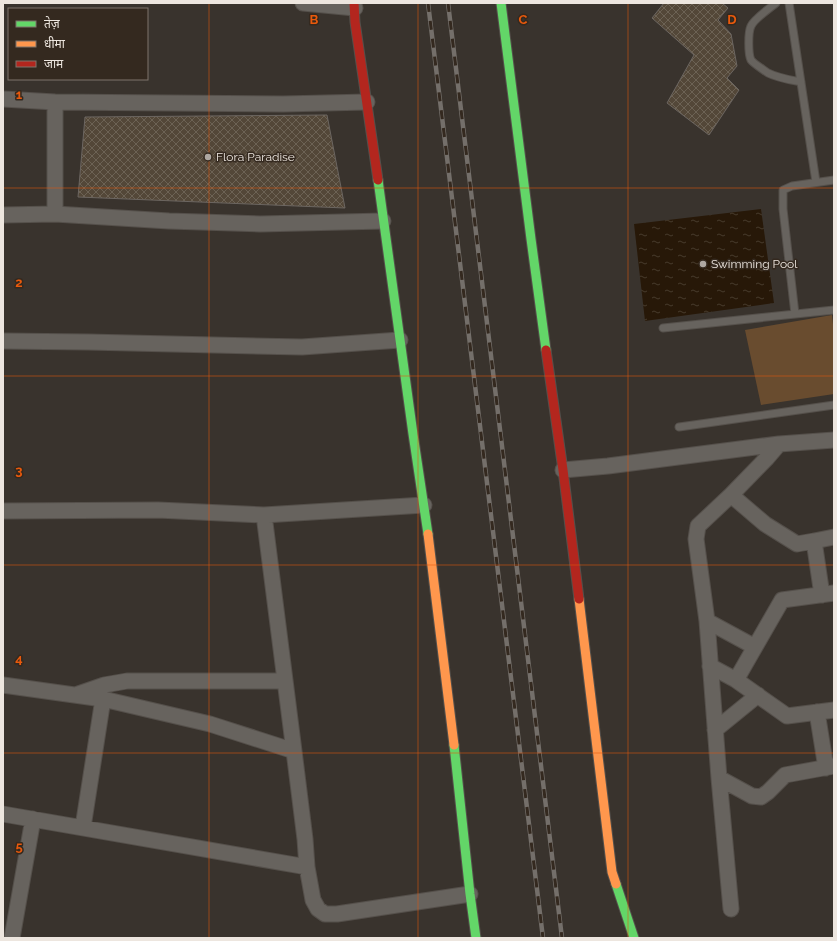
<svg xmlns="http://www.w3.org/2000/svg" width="837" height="941" viewBox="0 0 837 941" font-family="Raleway,'Noto Sans Devanagari',sans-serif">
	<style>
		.green { fill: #694c2f }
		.water { fill: url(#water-ripples) }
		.building { fill: url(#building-cross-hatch); stroke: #6c6661 }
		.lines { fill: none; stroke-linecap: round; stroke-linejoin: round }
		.lane-casing { stroke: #55504b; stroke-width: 9 }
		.street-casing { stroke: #55504b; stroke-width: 17 }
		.fast-casing { stroke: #55504b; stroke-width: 11 }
		.slow-casing { stroke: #55504b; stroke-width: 11 }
		.jam-casing { stroke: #55504b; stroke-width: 11 }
		.lane { stroke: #67635e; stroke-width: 7 }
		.street { stroke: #67635e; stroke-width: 15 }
		.fast { stroke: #63d668; stroke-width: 9 }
		.slow { stroke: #ff974d; stroke-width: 9 }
		.jam { stroke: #b3261e; stroke-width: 9 }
		.rail-casing { stroke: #746f6a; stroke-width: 4.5 }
		.rail { stroke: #34291f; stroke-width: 3; stroke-dasharray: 9; stroke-linecap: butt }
		.grid { fill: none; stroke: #e8590c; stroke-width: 1; stroke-opacity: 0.55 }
		.poi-dot { fill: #aea7a1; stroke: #34291f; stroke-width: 1.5 }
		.labels { text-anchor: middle; stroke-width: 3; stroke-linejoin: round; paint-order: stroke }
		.poi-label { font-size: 12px; fill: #ede6df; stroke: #34291f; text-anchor: start }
		.grid-label { font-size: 13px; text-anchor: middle; font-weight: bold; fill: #e8590c; stroke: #34291f; stroke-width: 3; stroke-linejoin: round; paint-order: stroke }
	</style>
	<defs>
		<pattern id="water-ripples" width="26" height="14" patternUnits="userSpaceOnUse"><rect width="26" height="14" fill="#271808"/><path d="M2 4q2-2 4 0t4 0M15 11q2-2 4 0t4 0" fill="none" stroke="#473a2c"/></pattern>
		<pattern id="building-cross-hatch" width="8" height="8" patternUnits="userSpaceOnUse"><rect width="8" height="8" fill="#534738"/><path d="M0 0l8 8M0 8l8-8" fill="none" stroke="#6c6254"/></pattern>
	</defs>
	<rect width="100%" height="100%" fill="#39332d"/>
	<path class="green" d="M 832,315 L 834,333 L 834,394 L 761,405 L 745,330 Z"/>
	<path class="water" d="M 761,209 L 774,303 L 645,321 L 634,224 Z"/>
	<path class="building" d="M 664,3 L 722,3 L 728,8 L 718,20 L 731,34 L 737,66 L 727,78 L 739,90 L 709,135 L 667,103 L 694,55 L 652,18 Z
		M 327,115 L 345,208 L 78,197 L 85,117 Z"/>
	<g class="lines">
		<g class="lane-casing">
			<path id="lane" d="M 776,3 C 770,8 754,19 751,26 C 748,32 748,54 751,60 C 754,64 764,70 768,73 C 778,78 791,80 801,82
				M 789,3 L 816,182
				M 795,314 L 783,209 L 783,190 L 792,186 L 834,180
				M 663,328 L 834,310
				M 679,427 L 834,405"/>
		</g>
		<g class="street-casing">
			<path id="street" d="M 303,3 L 355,8
				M 3,99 L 55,102 L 283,104 L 367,102
				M 55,102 L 55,214
				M 3,215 L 55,214 L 169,221 L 260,224 L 383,221
				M 3,341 L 88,342 L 302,347 L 400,340
				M 563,470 L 608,466 L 779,444 L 834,440
				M 731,495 L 767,458 L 779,444
				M 3,511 L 158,510 L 264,515 L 424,505
				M 264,515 L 294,751
				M 814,541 L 834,537
				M 834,593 L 782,600 L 736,680 L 787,716 L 834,710
				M 707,621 L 755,647
				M 710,666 L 736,680
				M 3,685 L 103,699 L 210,724 L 294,751 L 305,839 L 307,867 L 313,900 L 318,909 L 325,914 L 337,914 L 470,894
				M 78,694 L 104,685 L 127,681 L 285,681
				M 817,712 L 826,768
				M 715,730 L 758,695
				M 719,778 L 752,796 L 761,797 L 768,792 L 785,775 L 834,766
				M 3,814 L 307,867
				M 83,827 L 103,699
				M 731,909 L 719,778 L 707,621 L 696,539 L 698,526 L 731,495 L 765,524 L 797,544 L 814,541 L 822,595
				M 12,938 L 33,819"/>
		</g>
		<g class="fast-casing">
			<path id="fast" d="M 501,3 L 531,239 L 546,350
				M 378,180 L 413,434 L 428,534
				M 454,745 L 470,894 L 476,938
				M 616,884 L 634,938"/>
		</g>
		<g class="slow-casing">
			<path id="slow" d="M 428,534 L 454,745
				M 579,599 L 612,872 L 616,884"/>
		</g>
		<g class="jam-casing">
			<path id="jam" d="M 354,3 L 355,22 L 378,180
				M 546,350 L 563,470 L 579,599"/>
		</g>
		<use href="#lane" class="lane"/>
		<use href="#street" class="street"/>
		<use href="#fast" class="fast"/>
		<use href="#slow" class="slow"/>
		<use href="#jam" class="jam"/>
		<g class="rail-casing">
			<path id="rail" d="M 428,3 L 543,938
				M 448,3 L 562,938"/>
		</g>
		<use href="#rail" class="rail"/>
	</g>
	<path class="grid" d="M 209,3 L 209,938M 418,3 L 418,938M 628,3 L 628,938M 3,188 L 834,188M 3,376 L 834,376M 3,565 L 834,565M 3,753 L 834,753"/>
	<g class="poi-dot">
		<circle cx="208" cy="157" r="4"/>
		<circle cx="703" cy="264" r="4"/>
	</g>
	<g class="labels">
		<g class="poi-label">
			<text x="216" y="161">Flora Paradise</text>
			<text x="711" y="268">Swimming Pool</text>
		</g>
	</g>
	<g class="grid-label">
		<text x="314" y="24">B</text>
		<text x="523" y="24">C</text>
		<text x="732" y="24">D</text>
		<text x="19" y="99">1</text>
		<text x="19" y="287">2</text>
		<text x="19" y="475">3</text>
		<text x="19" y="663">4</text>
		<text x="19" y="851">5</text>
	</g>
	<rect width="837" height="941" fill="none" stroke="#ede6df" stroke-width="8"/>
	<rect x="8" y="8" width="140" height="72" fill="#34291f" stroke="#7e756c"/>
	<rect x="16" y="21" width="20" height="6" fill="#63d668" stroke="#7e756c"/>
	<text x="44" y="28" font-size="12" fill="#ede6df">तेज़</text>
	<rect x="16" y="41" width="20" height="6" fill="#ff974d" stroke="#7e756c"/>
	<text x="44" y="48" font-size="12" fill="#ede6df">धीमा</text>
	<rect x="16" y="61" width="20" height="6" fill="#b3261e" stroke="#7e756c"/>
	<text x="44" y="68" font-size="12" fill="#ede6df">जाम</text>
</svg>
